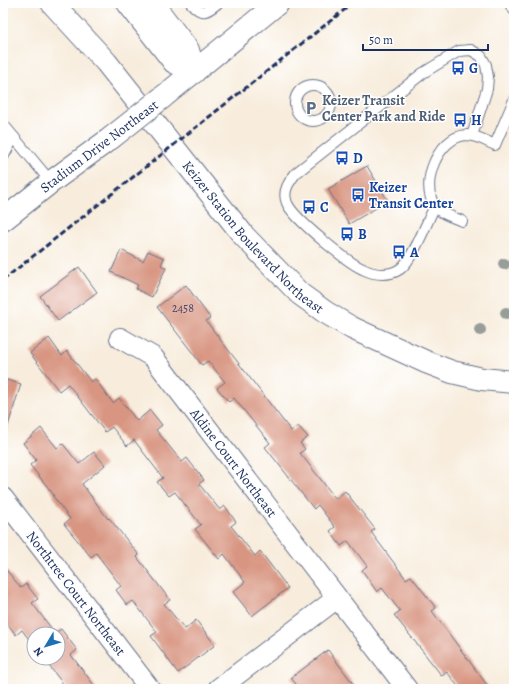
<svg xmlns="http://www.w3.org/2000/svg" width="517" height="692" viewBox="0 0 517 692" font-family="Alegreya,serif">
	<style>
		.building { fill: #d89581 }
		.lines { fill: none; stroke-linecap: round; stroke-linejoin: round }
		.lane-casing { stroke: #68728a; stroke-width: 12 }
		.street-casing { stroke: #68728a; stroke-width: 22 }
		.secondary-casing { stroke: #68728a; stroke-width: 24 }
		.lane { stroke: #fff; stroke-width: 10 }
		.street { stroke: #fff; stroke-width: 20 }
		.secondary { stroke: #fff; stroke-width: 22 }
		.rail { stroke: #1b2f5e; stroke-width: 3; stroke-dasharray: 6 3; stroke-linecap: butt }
		.secondary-bridge-casing { stroke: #68728a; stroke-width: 24; stroke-linecap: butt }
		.secondary-bridge { stroke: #fff; stroke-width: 22 }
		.tree { fill: #979e9a }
		.labels { text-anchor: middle; stroke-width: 3; stroke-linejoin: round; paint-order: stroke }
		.number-label { font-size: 12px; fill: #4a4867 }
		.transit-label { font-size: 14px; font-weight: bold; fill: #164399; stroke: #fff; text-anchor: start }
		.service-label { font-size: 14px; font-weight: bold; fill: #4e5e75; stroke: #fff; text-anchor: start }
		.street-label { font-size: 14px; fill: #1b2f5e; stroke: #fff }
	</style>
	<rect width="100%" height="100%" fill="#fff"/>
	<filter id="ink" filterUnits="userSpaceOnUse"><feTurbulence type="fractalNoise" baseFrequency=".025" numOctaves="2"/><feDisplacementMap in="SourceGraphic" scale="8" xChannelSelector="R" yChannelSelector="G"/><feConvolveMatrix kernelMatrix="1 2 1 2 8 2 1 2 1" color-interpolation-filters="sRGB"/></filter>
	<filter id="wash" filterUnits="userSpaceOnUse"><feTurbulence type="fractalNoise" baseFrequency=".012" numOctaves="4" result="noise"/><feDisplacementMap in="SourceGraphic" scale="16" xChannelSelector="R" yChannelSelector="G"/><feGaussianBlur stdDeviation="0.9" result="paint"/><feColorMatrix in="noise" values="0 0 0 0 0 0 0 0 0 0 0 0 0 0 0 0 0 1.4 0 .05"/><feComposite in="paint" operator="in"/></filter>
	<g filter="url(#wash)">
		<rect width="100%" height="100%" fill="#f8eddd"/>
		<g id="blocks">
			<path class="building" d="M 367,166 L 388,201 L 349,224 L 328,189 Z
				M 121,250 L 143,261 L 148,251 L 164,258 L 161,265 L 166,268 L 152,297 L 136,289 L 138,285 L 111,272 Z
				M 79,267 L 97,292 L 58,321 L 40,296 Z
				M 186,285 L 210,318 L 206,321 L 291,431 L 298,426 L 308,437 L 300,443 L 305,449 L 300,453 L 336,499 L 345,491 L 375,529 L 371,532 L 406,579 L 411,576 L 436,608 L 432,611 L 490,689 L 460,689 L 447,672 L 442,676 L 394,615 L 400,611 L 382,588 L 377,592 L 362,570 L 367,566 L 348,541 L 341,546 L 330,531 L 335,527 L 318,505 L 314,509 L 265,447 L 270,443 L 234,398 L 229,402 L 217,388 L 225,382 L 208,361 L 202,365 L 157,307 Z
				M 49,338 L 62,356 L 67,351 L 91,382 L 95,379 L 113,403 L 119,398 L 137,421 L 150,410 L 162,425 L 156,430 L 182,462 L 187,458 L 204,480 L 199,484 L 220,510 L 225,506 L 236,522 L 231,526 L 255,556 L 260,551 L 288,588 L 252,616 L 233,592 L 245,582 L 224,554 L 219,559 L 195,529 L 201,525 L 175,492 L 169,496 L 157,482 L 163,478 L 134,440 L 127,446 L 112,427 L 105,432 L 68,384 L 59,391 L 30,353 Z
				M 3,379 L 21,384 L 6,432 L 3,431 Z
				M 41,428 L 57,448 L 63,444 L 79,464 L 94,452 L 105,465 L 82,484 L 108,519 L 109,518 L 139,555 L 137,557 L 170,600 L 164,604 L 185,629 L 196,620 L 215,645 L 178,673 L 151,636 L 157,632 L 133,601 L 127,605 L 116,590 L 121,586 L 96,553 L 91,557 L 64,524 L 70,519 L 53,496 L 54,495 L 30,465 L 36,460 L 23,443 Z
				M 3,566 L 21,588 L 26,584 L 38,599 L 32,603 L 55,633 L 61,629 L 77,650 L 71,655 L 97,689 L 67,689 L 43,658 L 58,658 L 58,634 L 34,634 L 34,646 L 22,630 L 16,635 L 3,618 Z
				M 328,650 L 357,689 L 300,689 L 291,678 Z"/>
		</g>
	</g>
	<g filter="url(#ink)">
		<use href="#blocks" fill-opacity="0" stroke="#68728a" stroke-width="1"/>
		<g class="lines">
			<g class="lane-casing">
				<path id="lane" d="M 191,3 C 202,16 207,12 218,3
					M 509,3 L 514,10
					M295 103a18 18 0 1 1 36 0a18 18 0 1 1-36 0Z
					M 3,124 L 51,182
					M 3,157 L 14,137
					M 435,206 C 427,221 413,260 400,269 C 390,276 375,275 365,270 C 349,264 293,218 287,203 C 282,191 289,182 296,173 L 423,73 L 459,51 L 471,50 L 481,56 L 486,65 L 488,77 L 487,89 L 472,136
					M 462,221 C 453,217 441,214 435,206 C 419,184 438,137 466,135 C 476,135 486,141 495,145 L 514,100"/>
			</g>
			<g class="street-casing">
				<g id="street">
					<path id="s1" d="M 120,338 L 153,357 L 407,689"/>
					<path id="s2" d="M 3,498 L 150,689"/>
					<path d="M 218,689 L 337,598"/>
				</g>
			</g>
			<g class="secondary-casing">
				<g id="secondary">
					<path id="s3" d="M 52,3 L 106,62 L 244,236 L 300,294 L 325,312 L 352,328 L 426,362 L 452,372 L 482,379 L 514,382"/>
					<path d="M 128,3 L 174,62 L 194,72"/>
					<path d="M 152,3 L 188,50 L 194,72"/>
					<path d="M 163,97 L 278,3"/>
					<path d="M 3,220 L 51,182 L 111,138"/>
				</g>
			</g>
			<use href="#lane" class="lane"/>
			<use href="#street" class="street"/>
			<use href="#secondary" class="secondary"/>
			<path class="rail" d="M 3,280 L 353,3"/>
			<g class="secondary-bridge-casing">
				<path id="secondary-bridge" d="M 111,138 L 163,97"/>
			</g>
			<use href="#secondary-bridge" class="secondary-bridge"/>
		</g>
		<g class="tree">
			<circle cx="504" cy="264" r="6"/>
			<circle cx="506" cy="313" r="6"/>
			<circle cx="480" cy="330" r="6"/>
		</g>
	</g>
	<defs>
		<g id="bus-bare" transform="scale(1.08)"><path d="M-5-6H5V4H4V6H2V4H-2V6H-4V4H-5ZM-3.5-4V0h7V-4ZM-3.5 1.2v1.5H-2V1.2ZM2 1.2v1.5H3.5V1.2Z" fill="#1a4fb4" stroke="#fff" stroke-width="2.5" paint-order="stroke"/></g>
		<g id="parking-bare" transform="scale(1.08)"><path d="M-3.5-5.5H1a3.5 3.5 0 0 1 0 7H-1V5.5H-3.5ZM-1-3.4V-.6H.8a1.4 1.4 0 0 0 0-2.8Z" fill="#5c6f8a" stroke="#fff" stroke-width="2.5" paint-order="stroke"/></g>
	</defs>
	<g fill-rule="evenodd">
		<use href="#bus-bare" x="458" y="68"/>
		<use href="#parking-bare" x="311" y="108"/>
		<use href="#bus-bare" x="460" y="120"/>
		<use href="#bus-bare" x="342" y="158"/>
		<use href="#bus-bare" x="358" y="195"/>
		<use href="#bus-bare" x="309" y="207"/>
		<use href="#bus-bare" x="347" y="234"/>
		<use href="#bus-bare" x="399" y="252"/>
	</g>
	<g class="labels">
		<g class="number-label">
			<text x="183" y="312">2458</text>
		</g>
		<g class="transit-label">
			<text x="469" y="73">G</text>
			<text x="471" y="125">H</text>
			<text x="353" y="163">D</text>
			<text x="369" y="192">Keizer<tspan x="369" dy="16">Transit Center</tspan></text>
			<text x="320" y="212">C</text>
			<text x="358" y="239">B</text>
			<text x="410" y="257">A</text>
		</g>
		<g class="service-label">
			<text x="322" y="105">Keizer Transit<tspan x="322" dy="16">Center Park and Ride</tspan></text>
		</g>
		<g class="street-label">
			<text transform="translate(99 146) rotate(-37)" y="5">Stadium Drive Northeast</text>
			<text dy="5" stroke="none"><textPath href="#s3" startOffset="309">Keizer Station Boulevard Northeast</textPath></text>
			<text dy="5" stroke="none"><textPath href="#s1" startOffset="171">Aldine Court Northeast</textPath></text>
			<text dy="5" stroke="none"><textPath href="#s2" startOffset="120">Northtree Court Northeast</textPath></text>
		</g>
	</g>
	<rect width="517" height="692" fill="none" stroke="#fff" stroke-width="16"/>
	<g transform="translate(46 646) rotate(232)"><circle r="19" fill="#ffffff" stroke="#a4acbf"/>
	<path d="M0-3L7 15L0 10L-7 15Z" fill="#1f6fb2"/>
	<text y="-6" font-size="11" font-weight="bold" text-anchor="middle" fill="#1b2f5e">N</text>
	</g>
	<path d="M363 44v6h125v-6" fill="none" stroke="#1b2f5e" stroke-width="2"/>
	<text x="369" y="44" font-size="12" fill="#1b2f5e" stroke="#ffffff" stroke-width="3" paint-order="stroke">50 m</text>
</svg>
